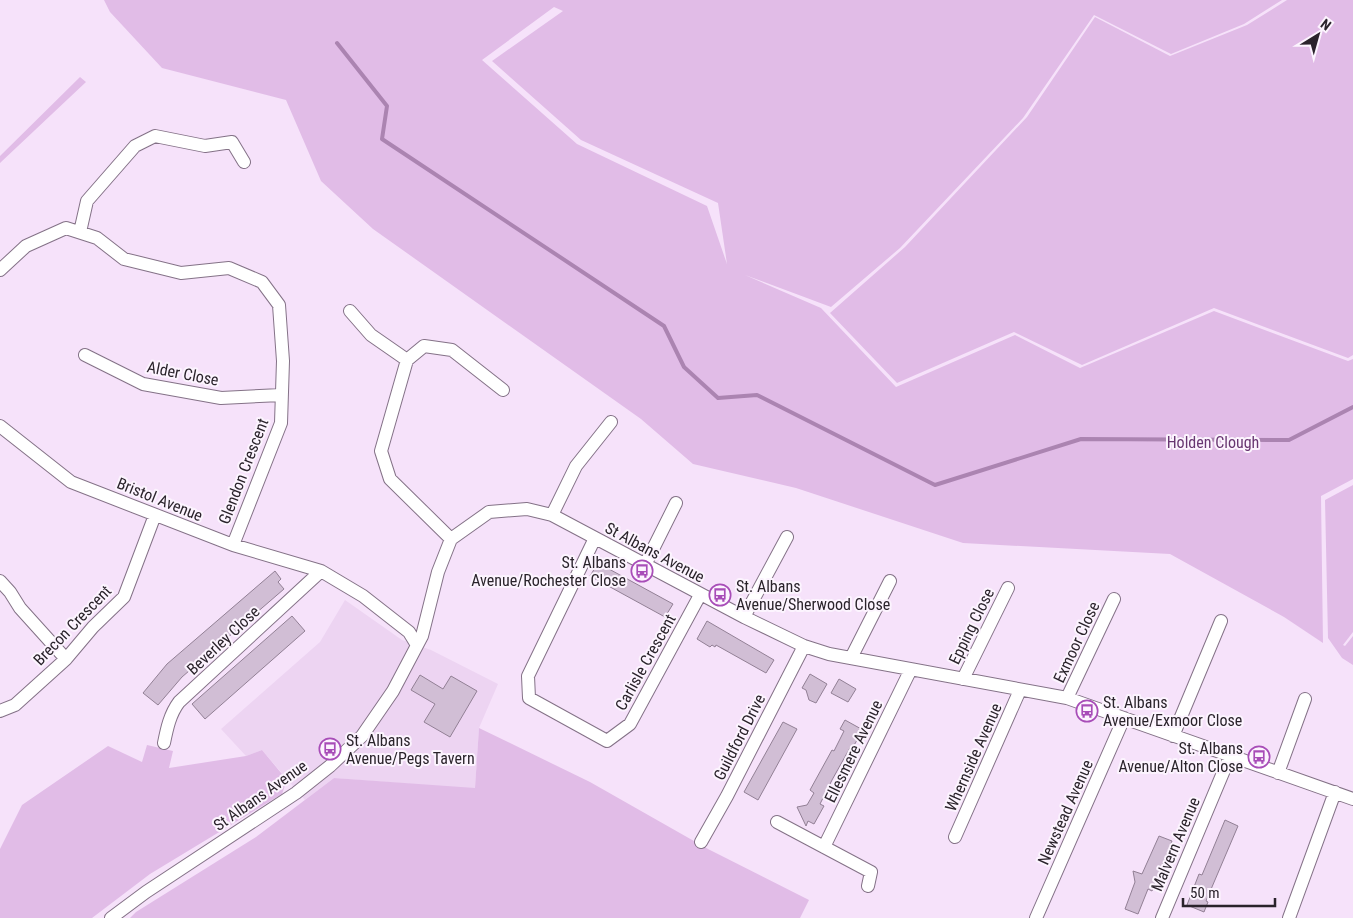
<svg xmlns="http://www.w3.org/2000/svg" width="1353" height="918" viewBox="0 0 1353 918" font-family="'Roboto Condensed',sans-serif">
	<style>
		.built { fill: #edd4f2 }
		.green { fill: #e1bce7; fill-rule: evenodd }
		.lines { fill: none; stroke-linecap: round; stroke-linejoin: round }
		.stream { stroke: #ab84b1; stroke-width: 4 }
		.building { fill: #d1bed5; stroke: #928095 }
		.street-casing { stroke: #847287; stroke-width: 14 }
		.street { stroke: #fff; stroke-width: 12 }
		.labels { text-anchor: middle; stroke-width: 4; stroke-linejoin: round; paint-order: stroke }
		.street-label { font-size: 16px; fill: #2a232b; stroke: #fcf4fe }
		.park-label { font-size: 16px; fill: #683671; stroke: #fcf4fe }
		.poi-label { font-size: 16px; fill: #2a232b; stroke: #fcf4fe; text-anchor: start }
	</style>
	<rect width="100%" height="100%" fill="#f6e2fa"/>
	<path class="built" d="M 345,600 L 402,640 L 431,650 L 498,684 L 479,728 L 475,789 L 334,778 L 305,800 L 262,750 L 246,756 L 221,729 L 320,642 Z"/>
	<path class="green" d="M 104,0 L 1282,0 L 1244,24 L 1171,54 L 1094,15 L 1023,118 L 900,248 L 831,307 L 745,275 L 821,308 L 896,387 L 1015,335 L 1080,368 L 1214,311 L 1348,361 L 1353,359 L 1353,479 L 1321,496 L 1323,643 L 1284,617 L 1170,554 L 963,543 L 796,488 L 693,464 L 641,419 L 373,229 L 321,181 L 286,100 L 162,68 L 110,12 ZM 554,7 L 563,11 L 492,61 L 581,140 L 718,203 L 727,264 L 707,206 L 577,144 L 482,60 Z
		M 1287,0 L 1353,0 L 1353,355 L 1348,358 L 1214,308 L 1082,365 L 1014,332 L 897,383 L 830,313 L 905,247 L 1027,117 L 1095,17 L 1170,56 L 1247,25 Z
		M 80,77 L 86,82 L 0,163 L 0,156 Z
		M 1353,485 L 1353,632 L 1343,645 L 1345,646 L 1353,636 L 1353,665 L 1342,658 L 1328,638 L 1325,500 Z
		M 479,728 L 590,782 L 708,849 L 809,900 L 800,918 L 130,918 L 136,912 L 256,837 L 334,778 L 475,788 Z
		M 147,745 L 173,751 L 169,768 L 246,756 L 262,750 L 287,780 L 282,794 L 150,874 L 92,918 L 0,918 L 0,849 L 22,805 L 108,746 L 142,762 Z"/>
	<g class="lines">
		<path class="stream" d="M 337,43 L 387,106 L 382,139 L 664,326 L 684,367 L 718,398 L 757,395 L 935,485 L 1081,439 L 1289,440 L 1353,407"/>
	</g>
	<path class="building" d="M 598,563 L 673,604 L 665,617 L 590,576 Z
		M 275,571 L 281,579 L 278,582 L 284,589 L 182,677 L 158,705 L 143,693 L 167,664 Z
		M 292,616 L 305,631 L 205,719 L 192,704 Z
		M 707,621 L 774,660 L 766,673 L 716,645 L 715,647 L 712,645 L 710,647 L 697,639 Z
		M 810,674 L 827,684 L 816,703 L 809,700 L 806,690 L 802,688 Z
		M 420,675 L 443,689 L 451,676 L 477,691 L 450,737 L 424,722 L 435,704 L 411,690 Z
		M 839,679 L 856,689 L 848,702 L 831,693 Z
		M 845,720 L 863,730 L 853,747 L 851,746 L 832,780 L 820,804 L 824,806 L 814,824 L 808,821 L 806,826 L 797,807 L 807,805 L 814,793 L 810,790 L 832,750 L 834,751 L 844,731 L 840,729 Z
		M 783,722 L 797,729 L 758,800 L 744,792 Z
		M 1225,820 L 1238,826 L 1206,901 L 1208,902 L 1204,912 L 1187,905 L 1199,874 L 1202,875 Z
		M 1159,836 L 1172,841 L 1152,891 L 1148,889 L 1138,914 L 1125,909 L 1135,882 L 1133,871 L 1142,874 Z"/>
	<g class="lines">
		<g class="street-casing">
			<path id="street" d="M 80,232 L 87,201 L 135,146 L 155,136 L 205,146 L 232,142 L 244,162
				M 0,270 L 26,246 L 66,228 L 97,238 L 124,259 L 181,273 L 229,268 L 262,282 L 279,305 L 283,361 L 281,423 L 233,545
				M 350,311 L 371,335 L 407,360
				M 85,355 L 143,384 L 221,398 L 281,395
				M 0,426 L 71,482 L 233,545 L 321,571 L 363,596 L 409,632 L 417,645
				M 552,515 L 576,466 L 611,422
				M 595,538 L 528,676 L 529,698 L 607,741 L 630,724 L 700,595
				M 451,539 L 390,479 L 381,451 L 407,360 L 424,346 L 452,350 L 503,390
				M 645,565 L 676,503
				M 0,581 L 10,592 L 20,608 L 66,659
				M 744,617 L 787,537
				M 851,658 L 890,581
				M 963,679 L 1008,588
				M 1067,698 L 1114,599
				M 0,711 L 15,705 L 66,659 L 93,627 L 124,597 L 155,515
				M 1173,736 L 1221,621
				M 164,743 C 167,728 170,714 179,702 L 321,571
				M 1278,773 L 1305,699
				M 777,822 L 871,872 L 868,886
				M 955,837 L 1020,690
				M 701,842 L 727,796 L 804,646
				M 824,847 L 911,669
				M 111,918 L 146,892 L 296,793 L 330,766 L 362,736 L 393,691 L 422,636 L 438,572 L 451,539 L 489,512 L 527,509 L 552,515 L 744,617 L 804,646 L 829,654 L 1067,698 L 1353,799
				M 1036,918 L 1124,718
				M 1162,918 L 1230,756
				M 1289,918 L 1335,792"/>
		</g>
		<use href="#street" class="street"/>
	</g>
	<defs>
		<g id="bus-ring" transform="scale(1.125)"><circle r="9.5" fill="#fcf4fe" stroke="#a84db8" stroke-width="1.5"/><path d="M-5-6H5V4H4V6H2V4H-2V6H-4V4H-5ZM-3.5-4V0h7V-4ZM-3.5 1.2v1.5H-2V1.2ZM2 1.2v1.5H3.5V1.2Z" fill="#a84db8"/></g>
	</defs>
	<g fill-rule="evenodd">
		<use href="#bus-ring" x="642" y="571"/>
		<use href="#bus-ring" x="720" y="595"/>
		<use href="#bus-ring" x="1087" y="711"/>
		<use href="#bus-ring" x="330" y="749"/>
		<use href="#bus-ring" x="1259" y="757"/>
	</g>
	<g class="labels">
		<g class="street-label">
			<text transform="translate(183 373) rotate(11)" y="6">Alder Close</text>
			<text transform="translate(243 471) rotate(-69)" y="6">Glendon Crescent</text>
			<text transform="translate(160 499) rotate(22)" y="6">Bristol Avenue</text>
			<text transform="translate(655 552) rotate(28)" y="6">St Albans Avenue</text>
			<text transform="translate(72 625) rotate(-46)" y="6">Brecon Crescent</text>
			<text transform="translate(971 626) rotate(-64)" y="6">Epping Close</text>
			<text transform="translate(223 640) rotate(-43)" y="6">Beverley Close</text>
			<text transform="translate(1076 642) rotate(-65)" y="6">Exmoor Close</text>
			<text transform="translate(645 662) rotate(-61)" y="6">Carlisle Crescent</text>
			<text transform="translate(739 737) rotate(-63)" y="6">Guildford Drive</text>
			<text transform="translate(853 751) rotate(-64)" y="6">Ellesmere Avenue</text>
			<text transform="translate(973 757) rotate(-66)" y="6">Whernside Avenue</text>
			<text transform="translate(260 795) rotate(-35)" y="6">St Albans Avenue</text>
			<text transform="translate(1065 812) rotate(-66)" y="6">Newstead Avenue</text>
			<text transform="translate(1175 844) rotate(-67)" y="6">Malvern Avenue</text>
		</g>
		<g class="park-label">
			<text x="1213" y="448">Holden Clough</text>
		</g>
		<g class="poi-label">
			<text x="626" y="568" text-anchor="end">St. Albans<tspan x="626" dy="18">Avenue/Rochester Close</tspan></text>
			<text x="736" y="592">St. Albans<tspan x="736" dy="18">Avenue/Sherwood Close</tspan></text>
			<text x="1103" y="708">St. Albans<tspan x="1103" dy="18">Avenue/Exmoor Close</tspan></text>
			<text x="346" y="746">St. Albans<tspan x="346" dy="18">Avenue/Pegs Tavern</tspan></text>
			<text x="1243" y="754" text-anchor="end">St. Albans<tspan x="1243" dy="18">Avenue/Alton Close</tspan></text>
		</g>
	</g>
	<g transform="translate(1318 35) rotate(37)" stroke="#fcf4fe" stroke-width="4" paint-order="stroke">
	<path d="M0-4L9 19L0 12L-9 19Z" fill="#2a232b"/>
	<text y="-8" font-size="14" font-weight="bold" text-anchor="middle" fill="#2a232b">N</text>
	</g>
	<path d="M1183 898v8h92v-8" fill="none" stroke="#2a232b" stroke-width="2.5"/>
	<text x="1190" y="898" font-size="15" fill="#2a232b" stroke="#fcf4fe" stroke-width="4" paint-order="stroke">50 m</text>
</svg>
